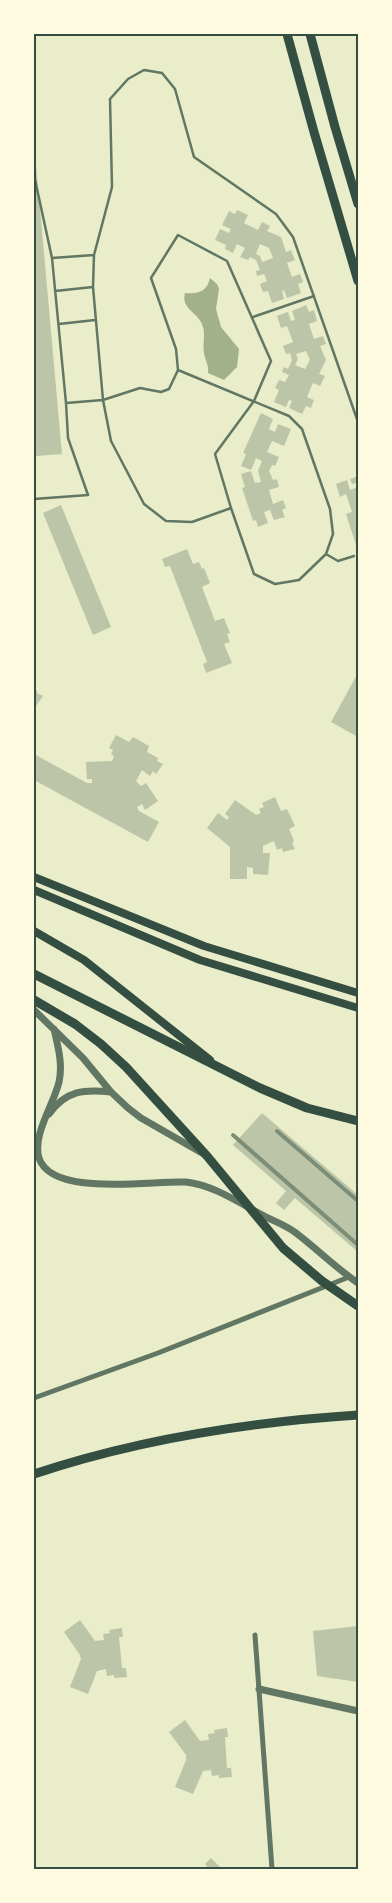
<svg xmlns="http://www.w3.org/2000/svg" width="392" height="1903" viewBox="0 0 392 1903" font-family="'DM Sans',sans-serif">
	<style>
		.water { fill: #a3b18a }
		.building { fill: #bcc5a7; fill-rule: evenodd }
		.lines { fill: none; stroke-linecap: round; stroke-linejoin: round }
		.service { stroke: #617663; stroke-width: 2.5 }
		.minor { stroke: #617663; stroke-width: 5 }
		.tertiary { stroke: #617663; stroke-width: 7 }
		.secondary { stroke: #344e41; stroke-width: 8 }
		.primary { stroke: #344e41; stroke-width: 9 }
		.rail { stroke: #7c8e77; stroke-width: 4 }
		.neatline { fill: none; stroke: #344e41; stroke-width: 2 }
	</style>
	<rect width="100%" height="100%" fill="#e9edc9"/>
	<path class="water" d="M 210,278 L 217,284 L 219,289 L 216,309 L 221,327 L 239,349 L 237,367 L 224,380 L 208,373 C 209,365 205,360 204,353 C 202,343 207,333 201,322 C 195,311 181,308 185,293 C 198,294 207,292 210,278 Z"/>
	<path class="building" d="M 34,164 L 36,164 L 62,454 L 36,456 L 34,444 Z
		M 237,210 L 248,215 L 244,223 L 258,230 L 262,222 L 270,226 L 267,231 L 281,237 L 286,252 L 291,250 L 295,260 L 287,263 L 292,277 L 300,274 L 303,282 L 298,284 L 301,293 L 287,298 L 284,290 L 282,291 L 284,299 L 272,303 L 268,291 L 263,292 L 260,284 L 267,281 L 264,274 L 257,276 L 256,271 L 260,270 L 256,260 L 250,257 L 248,260 L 240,257 L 245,248 L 237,244 L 233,253 L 225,249 L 226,245 L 215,240 L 220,229 L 229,233 L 231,229 L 222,225 L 229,211 L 235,214 ZM 260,244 L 269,248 L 273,258 L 262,262 L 260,256 L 256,254 Z
		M 306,305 L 309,312 L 314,310 L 317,321 L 309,324 L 314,339 L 323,336 L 326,344 L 320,346 L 326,360 L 319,374 L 325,376 L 320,386 L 313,383 L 307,397 L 314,400 L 311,408 L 306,406 L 302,414 L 289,408 L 292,401 L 289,400 L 286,407 L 274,402 L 279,390 L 275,388 L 279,380 L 285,382 L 289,375 L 282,372 L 284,367 L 288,369 L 292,360 L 290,353 L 286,354 L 283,346 L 293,342 L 287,326 L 281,328 L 277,316 L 288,312 L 291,321 L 295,320 L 292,311 ZM 306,351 L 310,360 L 305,369 L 295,365 L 298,359 L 296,354 Z
		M 261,413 L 273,419 L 269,429 L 275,432 L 278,424 L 291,429 L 284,446 L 272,441 L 267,452 L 279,457 L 275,466 L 272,465 L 269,471 L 273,480 L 277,479 L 279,487 L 269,490 L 273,504 L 283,500 L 286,508 L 282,510 L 285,517 L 274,520 L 270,510 L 264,512 L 268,523 L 258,527 L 256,520 L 253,521 L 242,488 L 245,487 L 241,474 L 251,471 L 255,483 L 261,482 L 258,471 L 262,461 L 256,458 L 251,470 L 241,466 L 246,454 L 243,453 Z
		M 358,476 L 358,544 L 356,545 L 346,514 L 352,512 L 346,494 L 340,497 L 336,484 L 347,480 L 350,490 L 358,487 L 356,483 L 352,484 L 350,479 Z
		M 61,505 L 111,627 L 93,635 L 43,513 Z
		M 187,549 L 193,564 L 199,562 L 202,569 L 204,568 L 210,583 L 202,587 L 215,621 L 224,618 L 230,633 L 227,634 L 230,642 L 224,644 L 232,663 L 206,673 L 203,664 L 207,662 L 170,566 L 165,567 L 162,559 Z
		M 358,673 L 358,737 L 331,722 Z
		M 34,688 L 37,691 L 37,693 L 43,696 L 36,706 L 34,704 Z
		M 116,735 L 129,742 L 133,737 L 149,746 L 147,752 L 158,758 L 157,761 L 163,764 L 156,774 L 153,771 L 150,776 L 142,770 L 136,781 L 141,786 L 146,783 L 158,801 L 145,810 L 142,804 L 137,807 L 139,811 L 159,822 L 148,842 L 34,780 L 34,754 L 87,783 L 92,783 L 92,779 L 87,779 L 86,762 L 112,761 L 114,756 L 111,754 L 113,750 L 109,748 Z
		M 275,797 L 281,811 L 287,809 L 295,826 L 289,829 L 294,841 L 292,843 L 295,849 L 283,852 L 282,848 L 277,850 L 274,841 L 263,846 L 263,853 L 270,853 L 268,875 L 253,874 L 253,868 L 247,867 L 247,879 L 230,879 L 230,847 L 207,828 L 218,813 L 227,820 L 229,817 L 225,814 L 235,800 L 256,815 L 261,813 L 259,809 L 264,807 L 262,803 Z
		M 262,1113 L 358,1195 L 358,1252 L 295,1198 L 284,1210 L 276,1203 L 286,1191 L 233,1145 Z
		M 80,1620 L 95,1641 L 104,1640 L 103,1634 L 110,1633 L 109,1630 L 122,1628 L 123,1637 L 119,1637 L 122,1668 L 126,1668 L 127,1677 L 114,1678 L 114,1675 L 107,1676 L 106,1669 L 97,1671 L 88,1694 L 70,1687 L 81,1659 L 80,1655 L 64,1632 Z
		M 358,1626 L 358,1682 L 317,1676 L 313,1631 Z
		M 185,1720 L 200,1741 L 209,1740 L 208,1734 L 215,1733 L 214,1730 L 227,1728 L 228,1737 L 225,1737 L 227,1768 L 231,1768 L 232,1777 L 219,1778 L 219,1775 L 212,1776 L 211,1770 L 203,1771 L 193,1794 L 175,1787 L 186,1760 L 186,1755 L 169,1732 Z
		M 211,1858 L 220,1867 L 218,1869 L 204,1869 L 207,1866 L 205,1864 Z"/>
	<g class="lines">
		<path class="service" d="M 34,175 L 52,258 L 66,403 L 68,438 L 88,495 L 34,499
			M 52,258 L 94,255
			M 55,291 L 93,287
			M 253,317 L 314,296
			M 59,324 L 95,320
			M 254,401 L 215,454 L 231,508 L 254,574 L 275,584 L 299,580 L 326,554 L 333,534 L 330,509 L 302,429 L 289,416 L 178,370 L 176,349 L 151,278 L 178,235 L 227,261 L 271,361 L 254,401
			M 66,403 L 103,400 L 140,388 L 161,392 L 169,389 L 178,370
			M 231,508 L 192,522 L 166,521 L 144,504 L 111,441 L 103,400 L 93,287 L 94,255 L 112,187 L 110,99 L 128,79 L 144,70 L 162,73 L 175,89 L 194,157 L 276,214 L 293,237 L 358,422
			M 326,554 L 338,561 L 354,556"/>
		<path class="minor" d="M 34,1398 L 158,1353 L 349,1277
			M 255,1635 L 272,1869"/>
		<path class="tertiary" d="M 34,1010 L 83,1058 L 111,1092 L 128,1108 L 141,1118 L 202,1153
			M 54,1029 C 58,1047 63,1064 59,1082 C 54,1104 32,1135 39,1158 C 52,1198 153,1180 186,1182 C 214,1185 241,1204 266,1217 C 276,1222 287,1226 296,1233 C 317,1249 336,1268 358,1283
			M 49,1114 C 66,1090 85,1089 111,1092
			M 259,1689 L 358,1711"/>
		<path class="secondary" d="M 34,877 L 204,946 L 358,993
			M 34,890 L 200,960 L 358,1008
			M 34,931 L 84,960 L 210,1060"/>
		<path class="primary" d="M 287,34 L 314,132 L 358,281
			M 310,34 L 335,127 L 358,204
			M 34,974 L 260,1088 L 307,1108 L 358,1121
			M 34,1000 L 75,1024 L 101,1044 L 126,1067 L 207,1156 L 283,1248 L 322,1281 L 358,1306
			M 34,1474 C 139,1439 248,1422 358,1415"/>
		<path class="rail" d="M 277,1131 L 358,1201
			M 233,1135 L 358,1245"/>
	</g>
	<rect width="392" height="1903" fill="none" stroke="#fefae0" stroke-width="70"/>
	<rect x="35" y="35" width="322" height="1833" class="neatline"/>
</svg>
